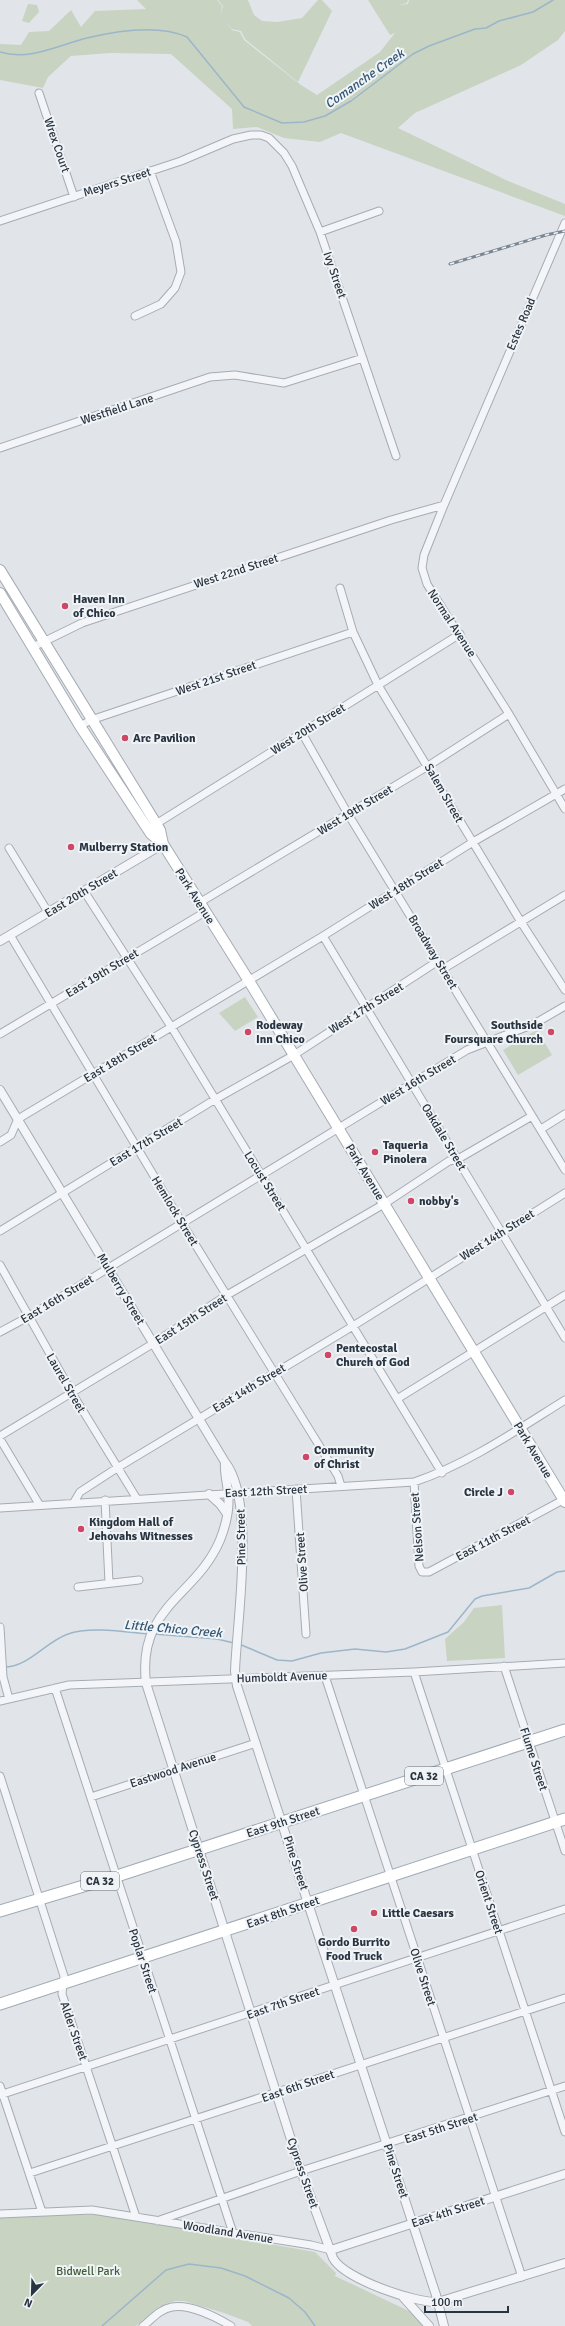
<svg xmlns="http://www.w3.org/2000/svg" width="565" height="2326" viewBox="0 0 565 2326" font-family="Signika,sans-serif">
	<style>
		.green { fill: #c8d3c2 }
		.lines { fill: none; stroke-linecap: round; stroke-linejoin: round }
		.stream { stroke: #9cb6c9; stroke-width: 1.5 }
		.minor-casing { stroke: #a6acb4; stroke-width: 9 }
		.tertiary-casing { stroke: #a6acb4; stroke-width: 10 }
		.secondary-casing { stroke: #a6acb4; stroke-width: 12 }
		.primary-casing { stroke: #a0aab5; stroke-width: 13 }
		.minor { stroke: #f4f5f8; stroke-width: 7 }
		.tertiary { stroke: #f4f5f8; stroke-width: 8 }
		.secondary { stroke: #fff; stroke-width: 10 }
		.primary { stroke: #fff; stroke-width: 11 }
		.rail-casing { stroke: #7a8693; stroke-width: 3 }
		.rail { stroke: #f1f4f7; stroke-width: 1.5; stroke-dasharray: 4.5; stroke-linecap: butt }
		.poi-dot { fill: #ce4766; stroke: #f1f4f7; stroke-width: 1.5 }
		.labels { text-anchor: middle; stroke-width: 4; stroke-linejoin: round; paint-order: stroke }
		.shield { fill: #f1f4f7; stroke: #656e78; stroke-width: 1 }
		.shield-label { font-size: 11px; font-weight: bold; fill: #293441 }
		.street-label { font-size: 12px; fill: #293441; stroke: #f1f4f7 }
		.poi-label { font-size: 12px; font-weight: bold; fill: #293441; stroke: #f1f4f7; text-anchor: start }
		.park-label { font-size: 12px; fill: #415d37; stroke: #f1f4f7 }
		.water-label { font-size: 13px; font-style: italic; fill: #335675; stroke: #f1f4f7 }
	</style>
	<rect width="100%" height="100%" fill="#e1e5ea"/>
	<path class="green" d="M 137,0 L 217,0 L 222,6 L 221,15 L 223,6 L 218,0 L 248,0 L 254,15 L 262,21 L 277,22 L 302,18 L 318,0 L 322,0 L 332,11 L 298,82 L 245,39 L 241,31 L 232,29 L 225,20 L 232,30 L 240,32 L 244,40 L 301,85 L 317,95 L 380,52 L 395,33 L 390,35 L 368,0 L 408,0 L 407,3 L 399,5 L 408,4 L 409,0 L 565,0 L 565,31 L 558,40 L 521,65 L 415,113 L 398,128 L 508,181 L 565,204 L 565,216 L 341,133 L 320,142 L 284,138 L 257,127 L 233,129 L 232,109 L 171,54 L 110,53 L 71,56 L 48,77 L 43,88 L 0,80 L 0,44 L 21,45 L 29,32 L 49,31 L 71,10 L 81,27 L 95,11 L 146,9 Z
		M 28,4 L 37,5 L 39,12 L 29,23 L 22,21 Z
		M 245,997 L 258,1017 L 235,1031 L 219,1013 Z
		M 537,1030 L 552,1055 L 518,1075 L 503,1050 Z
		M 502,1605 L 505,1658 L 447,1661 L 445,1639 L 464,1622 L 474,1608 Z
		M 41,2215 L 104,2215 L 315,2252 L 336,2273 L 335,2276 L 411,2312 L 423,2326 L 252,2326 L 248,2322 L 224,2313 L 184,2301 L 175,2301 L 160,2306 L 136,2326 L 0,2326 L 0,2217 Z"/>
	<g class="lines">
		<path class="stream" d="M 0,52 C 29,61 59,45 87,38 C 116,31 158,24 187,37 L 244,107 L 282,123 L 304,122 L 325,116 L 351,101 L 413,54 L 429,46 L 475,29 L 486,28 L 499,21 L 533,12 L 553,0
			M 154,1634 L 217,1639 L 234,1643
			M 239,1644 L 277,1660 L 292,1661 L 321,1653 L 355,1649 L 386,1652 L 405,1649 L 448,1632 L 475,1599 L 482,1596 L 529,1588 L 557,1572 L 565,1571
			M 4,1667 C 29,1667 45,1642 68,1634 C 89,1626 126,1632 148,1634
			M 102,2326 L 166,2270 L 189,2264 L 221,2268 L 245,2276 L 289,2298 L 305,2312 L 315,2326"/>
		<g class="minor-casing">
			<path id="minor" d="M 39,93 L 74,197
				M 0,221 L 181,161 L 233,139 L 251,135 L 261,135 L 269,138 L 284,153 L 292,166 L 320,232 L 396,456
				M 565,223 L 444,505 L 424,555 L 422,568 L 427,584 L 509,714 L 565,809
				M 320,232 L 379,211
				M 135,316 L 161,304 L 175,288 L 181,272 L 176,242 L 150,171
				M 0,448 L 210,377 L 235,375 L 284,383 L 363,358
				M 340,588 L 353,632 L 378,685 L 521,922 L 565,990
				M 33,647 L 82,623 L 391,520 L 444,505
				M 80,726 L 91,720 L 353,632
				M 302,733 L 348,814 L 565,1170
				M 156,824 L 460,634
				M 9,848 L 48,912
				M 84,891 L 172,1028 L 442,1473
				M 199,903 L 428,766 L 509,714
				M 10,935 L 182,1223 L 338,1476 L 341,1486
				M 323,936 L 565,1338
				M 443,969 L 565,895
				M 0,1034 L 205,912
				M 541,1129 L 565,1114
				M 0,1142 L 11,1135 L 18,1119 L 323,936 L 473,842 L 565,789
				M 0,1231 L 214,1100 L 294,1055 L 438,961
				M 0,1265 L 72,1393 L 137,1499
				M 0,1332 L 28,1317 L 467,1050 L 534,1024 L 565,1006
				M 397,1399 L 565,1295
				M 0,1436 L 154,1343 L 227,1295 L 384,1204 L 449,1161 L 458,1159 L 532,1116
				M 0,1439 L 39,1504
				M 414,1482 L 419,1566 L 422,1572 L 429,1572 L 563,1500
				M 296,1489 L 306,1634
				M 105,1500 L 109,1582
				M 74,1502 L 80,1492 L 117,1468 L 353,1326 L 565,1193
				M 0,1508 L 414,1482 C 468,1464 517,1430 565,1400
				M 78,1587 L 139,1580
				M 0,1627 L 3,1677 L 9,1699
				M 504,1666 L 565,1851
				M 414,1672 L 565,2132
				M 325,1676 L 522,2277
				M 55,1688 L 233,2233
				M 0,1701 L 69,1685 L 414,1672 L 565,1663
				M 0,1776 L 64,1976 L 62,1994 L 136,2217
				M 91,1797 L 256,1743
				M 0,2086 L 42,2212
				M 0,2095 L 565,1909
				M 30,2173 L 565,1998
				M 0,2214 L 92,2210 L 311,2245 L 331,2250
				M 157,2221 L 301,2171 L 565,2086
				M 143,2326 C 152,2319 160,2309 172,2307 C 190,2304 216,2317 231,2326"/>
		</g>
		<g class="tertiary-casing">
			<path id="tertiary" d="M 0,941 L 163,844
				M 0,1090 L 225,1462 C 224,1472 227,1482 228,1492 C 230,1508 226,1525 220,1540 C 196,1597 137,1606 146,1683 L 301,2171 L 333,2258 C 344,2279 415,2303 438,2302 L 565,2263
				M 225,1462 C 256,1502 237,1619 235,1671 L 237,1686 L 436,2295 L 444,2326
				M 209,1494 L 220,1504 L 227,1514
				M 331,2250 L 565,2174
				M 403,2297 L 429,2326"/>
		</g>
		<g class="secondary-casing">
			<path id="secondary" d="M 0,570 L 160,830 L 163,844
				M 0,593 L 80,726 L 151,834 L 163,844 L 249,981 L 565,1502"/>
		</g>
		<g class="primary-casing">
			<path id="primary" d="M 0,1911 L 117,1876 L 565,1730
				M 0,2004 L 565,1819"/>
		</g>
		<use href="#minor" class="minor"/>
		<use href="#tertiary" class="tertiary"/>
		<use href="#secondary" class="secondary"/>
		<use href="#primary" class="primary"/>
		<g class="rail-casing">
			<path id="rail" d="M 450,264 L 546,235 L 565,231"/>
		</g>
		<use href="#rail" class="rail"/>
	</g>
	<g class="poi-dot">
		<circle cx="65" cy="606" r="4"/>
		<circle cx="125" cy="738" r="4"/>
		<circle cx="71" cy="847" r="4"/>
		<circle cx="248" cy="1032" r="4"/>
		<circle cx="551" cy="1032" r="4"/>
		<circle cx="375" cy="1152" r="4"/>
		<circle cx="411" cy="1201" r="4"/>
		<circle cx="328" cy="1355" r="4"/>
		<circle cx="306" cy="1457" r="4"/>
		<circle cx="511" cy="1492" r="4"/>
		<circle cx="81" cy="1529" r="4"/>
		<circle cx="374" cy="1913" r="4"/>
		<circle cx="354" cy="1929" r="4"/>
	</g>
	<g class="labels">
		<g class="shield">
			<rect x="405" y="1767" width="38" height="18" rx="3"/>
			<rect x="81" y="1872" width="38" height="18" rx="3"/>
		</g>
		<g class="shield-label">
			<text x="424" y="1780">CA 32</text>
			<text x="100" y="1885">CA 32</text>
		</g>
		<g class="street-label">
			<text transform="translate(57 145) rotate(71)" y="4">Wrex Court</text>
			<text transform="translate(117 182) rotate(-18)" y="4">Meyers Street</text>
			<text transform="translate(335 275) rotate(71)" y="4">Ivy Street</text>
			<text transform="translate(521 324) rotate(-67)" y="4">Estes Road</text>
			<text transform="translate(117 409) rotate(-18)" y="4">Westfield Lane</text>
			<text transform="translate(236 571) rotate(-18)" y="4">West 22nd Street</text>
			<text transform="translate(452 623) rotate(57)" y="4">Normal Avenue</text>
			<text transform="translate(216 678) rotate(-19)" y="4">West 21st Street</text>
			<text transform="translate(308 729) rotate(-32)" y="4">West 20th Street</text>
			<text transform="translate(444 793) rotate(60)" y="4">Salem Street</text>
			<text transform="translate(355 810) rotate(-31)" y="4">West 19th Street</text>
			<text transform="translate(406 884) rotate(-32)" y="4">West 18th Street</text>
			<text transform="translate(81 893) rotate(-31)" y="4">East 20th Street</text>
			<text transform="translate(195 896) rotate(58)" y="4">Park Avenue</text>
			<text transform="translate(433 952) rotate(59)" y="4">Broadway Street</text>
			<text transform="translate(102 973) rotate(-31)" y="4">East 19th Street</text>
			<text transform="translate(366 1008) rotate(-32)" y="4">West 17th Street</text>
			<text transform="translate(120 1058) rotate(-31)" y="4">East 18th Street</text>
			<text transform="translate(418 1080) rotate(-31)" y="4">West 16th Street</text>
			<text transform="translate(444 1137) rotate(59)" y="4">Oakdale Street</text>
			<text transform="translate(146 1142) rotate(-31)" y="4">East 17th Street</text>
			<text transform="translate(365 1172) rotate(59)" y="4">Park Avenue</text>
			<text transform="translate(265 1181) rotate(58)" y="4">Locust Street</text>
			<text transform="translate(175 1211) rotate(59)" y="4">Hemlock Street</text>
			<text transform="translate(497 1235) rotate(-32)" y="4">West 14th Street</text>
			<text transform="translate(121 1289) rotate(59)" y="4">Mulberry Street</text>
			<text transform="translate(57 1299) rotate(-31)" y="4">East 16th Street</text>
			<text transform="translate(191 1319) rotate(-33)" y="4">East 15th Street</text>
			<text transform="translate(66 1383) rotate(60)" y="4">Laurel Street</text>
			<text transform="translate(249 1388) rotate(-31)" y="4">East 14th Street</text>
			<text transform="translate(533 1450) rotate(59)" y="4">Park Avenue</text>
			<text transform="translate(266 1491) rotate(-3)" y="4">East 12th Street</text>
			<text transform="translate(417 1527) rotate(-94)" y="4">Nelson Street</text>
			<text transform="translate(241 1537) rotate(-91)" y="4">Pine Street</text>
			<text transform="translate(493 1538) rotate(-28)" y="4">East 11th Street</text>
			<text transform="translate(302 1562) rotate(-94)" y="4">Olive Street</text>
			<text transform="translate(282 1677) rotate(-2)" y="4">Humboldt Avenue</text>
			<text transform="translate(534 1759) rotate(72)" y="4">Flume Street</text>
			<text transform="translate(173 1770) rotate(-18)" y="4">Eastwood Avenue</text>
			<text transform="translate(283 1822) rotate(-18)" y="4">East 9th Street</text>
			<text transform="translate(296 1863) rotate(72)" y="4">Pine Street</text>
			<text transform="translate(204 1865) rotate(72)" y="4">Cypress Street</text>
			<text transform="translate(489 1902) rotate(72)" y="4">Orient Street</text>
			<text transform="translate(283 1912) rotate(-19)" y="4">East 8th Street</text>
			<text transform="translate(143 1961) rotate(72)" y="4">Poplar Street</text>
			<text transform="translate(423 1977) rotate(72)" y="4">Olive Street</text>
			<text transform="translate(283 2003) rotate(-19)" y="4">East 7th Street</text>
			<text transform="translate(74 2031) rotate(71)" y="4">Alder Street</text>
			<text transform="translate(298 2086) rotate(-19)" y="4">East 6th Street</text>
			<text transform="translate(441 2128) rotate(-18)" y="4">East 5th Street</text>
			<text transform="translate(396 2171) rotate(72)" y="4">Pine Street</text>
			<text transform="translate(303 2173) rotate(71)" y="4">Cypress Street</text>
			<text transform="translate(448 2212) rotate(-18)" y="4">East 4th Street</text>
			<text transform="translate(228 2232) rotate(9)" y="4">Woodland Avenue</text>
		</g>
		<g class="poi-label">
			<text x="73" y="603">Haven Inn<tspan x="73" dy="14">of Chico</tspan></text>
			<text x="133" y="742">Arc Pavilion</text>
			<text x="79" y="851">Mulberry Station</text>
			<text x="256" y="1029">Rodeway<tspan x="256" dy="14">Inn Chico</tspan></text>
			<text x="543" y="1029" text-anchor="end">Southside<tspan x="543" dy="14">Foursquare Church</tspan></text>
			<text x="383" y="1149">Taqueria<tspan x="383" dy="14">Pinolera</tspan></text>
			<text x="419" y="1205">nobby's</text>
			<text x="336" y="1352">Pentecostal<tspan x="336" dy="14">Church of God</tspan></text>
			<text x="314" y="1454">Community<tspan x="314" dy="14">of Christ</tspan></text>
			<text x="503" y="1496" text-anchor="end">Circle J</text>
			<text x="89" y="1526">Kingdom Hall of<tspan x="89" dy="14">Jehovahs Witnesses</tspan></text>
			<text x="382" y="1917">Little Caesars</text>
			<text x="354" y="1946" text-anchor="middle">Gordo Burrito<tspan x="354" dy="14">Food Truck</tspan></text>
		</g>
		<g class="park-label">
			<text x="88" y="2275">Bidwell Park</text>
		</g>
		<g class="water-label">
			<text transform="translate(364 78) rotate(-35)" y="5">Comanche Creek</text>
			<text transform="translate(173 1628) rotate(5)" y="5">Little Chico Creek</text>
		</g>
	</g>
	<g transform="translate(32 2294) rotate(203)" stroke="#f1f4f7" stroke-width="3" paint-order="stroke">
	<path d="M0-3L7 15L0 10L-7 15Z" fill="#293441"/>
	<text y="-6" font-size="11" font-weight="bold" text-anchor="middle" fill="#293441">N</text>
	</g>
	<path d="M425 2306v6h83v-6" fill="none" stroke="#293441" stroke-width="2"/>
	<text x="431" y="2306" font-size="12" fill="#293441" stroke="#f1f4f7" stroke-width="3" paint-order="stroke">100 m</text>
</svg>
